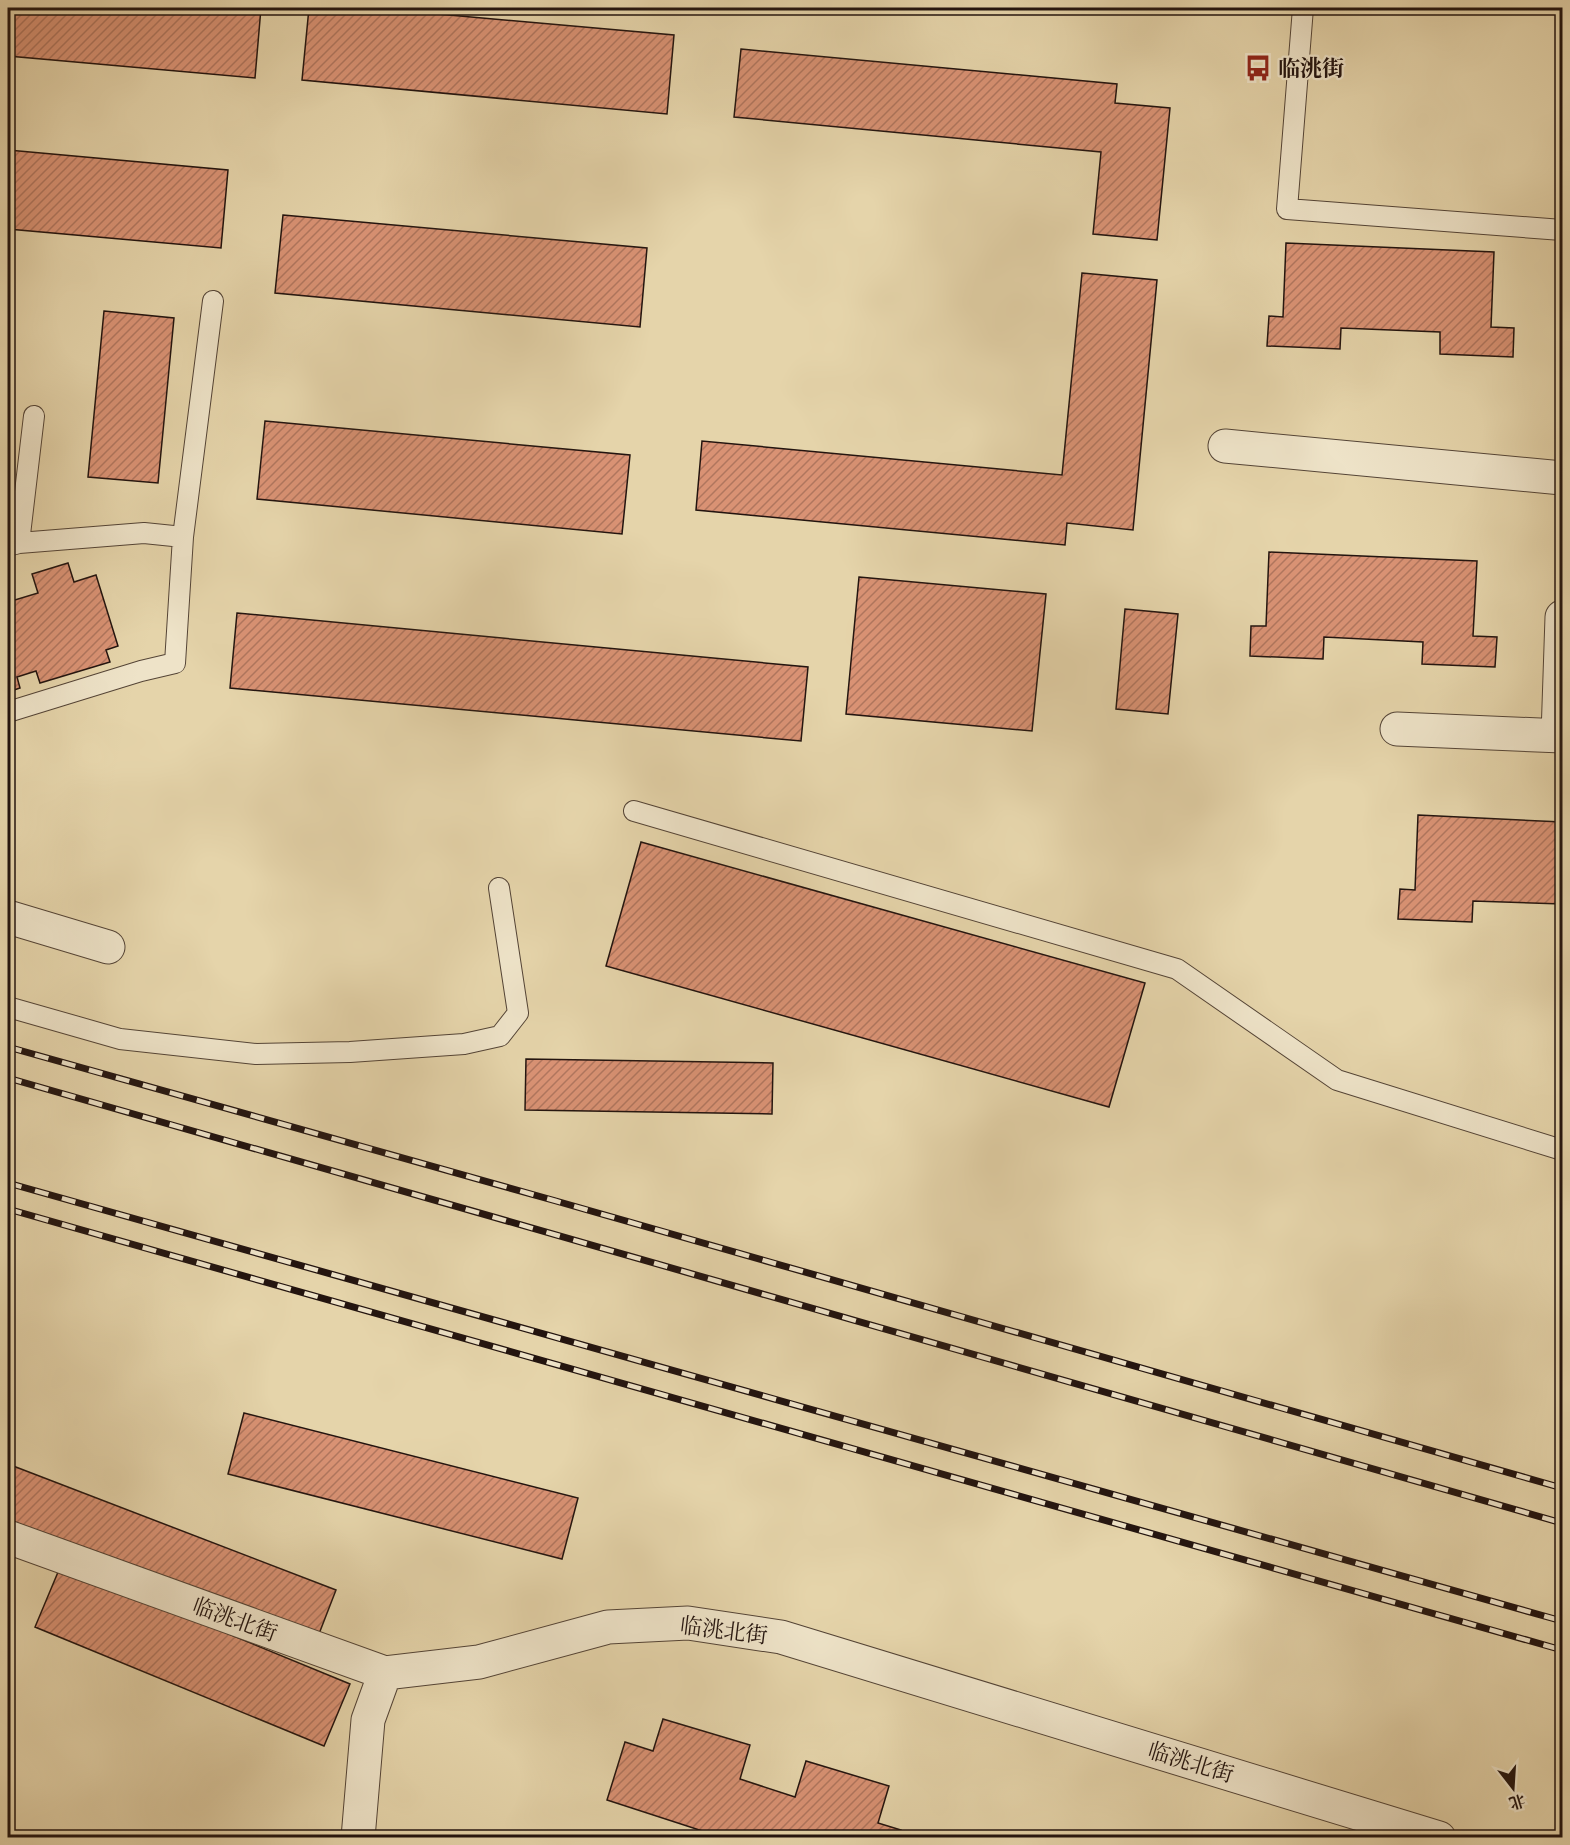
<svg xmlns="http://www.w3.org/2000/svg" width="1570" height="1845" viewBox="0 0 1570 1845" font-family="'EB Garamond','Noto Serif SC',serif">
	<style>
		.building { fill: url(#building-hatch); stroke: #23140f; stroke-width: 1.5 }
		.lines { fill: none; stroke-linecap: round; stroke-linejoin: round }
		.service-casing { stroke: #544436; stroke-width: 22 }
		.minor-casing { stroke: #544436; stroke-width: 35 }
		.service { stroke: #eee3c8; stroke-width: 20 }
		.minor { stroke: #eee3c8; stroke-width: 33 }
		.rail-casing { stroke: #23140f; stroke-width: 7 }
		.rail { stroke: #eee3c8; stroke-width: 4.5; stroke-dasharray: 14; stroke-linecap: butt }
		.labels { text-anchor: middle; stroke-width: 4.5; stroke-linejoin: round; paint-order: stroke }
		.poi-label { font-size: 22px; font-weight: bold; fill: #23140f; stroke: #eee3c8; text-anchor: start }
		.street-label { font-size: 22px; fill: #23140f; stroke: #eee3c8 }
	</style>
	<defs>
		<pattern id="building-hatch" width="6" height="6" patternUnits="userSpaceOnUse" patternTransform="scale(1.5)"><rect width="6" height="6" fill="#d99274"/><path d="M-1 1l2-2M0 6l6-6M5 7l2-2" fill="none" stroke="#b0765e"/></pattern>
	</defs>
	<rect width="100%" height="100%" fill="#e5d4aa"/>
	<filter id="stains"><feTurbulence type="fractalNoise" baseFrequency=".00333" numOctaves="4"/><feColorMatrix values="0 0 0 0 .2 0 0 0 0 .09 0 0 0 0 .02 0 0 0 .5 -.17"/></filter>
	<radialGradient id="worn" r=".72"><stop offset=".6" stop-color="#630" stop-opacity="0"/><stop offset="1" stop-color="#630" stop-opacity=".3"/></radialGradient>
	<path class="building" d="M 8,8 L 261,8 L 255,78 L 8,56 Z
		M 309,8 L 371,8 L 674,35 L 667,114 L 302,80 Z
		M 741,49 L 1117,84 L 1115,103 L 1170,108 L 1157,240 L 1093,234 L 1101,152 L 734,117 Z
		M 8,150 L 228,170 L 221,248 L 8,229 Z
		M 283,215 L 647,248 L 640,327 L 275,293 Z
		M 1286,243 L 1494,252 L 1491,327 L 1514,328 L 1513,357 L 1440,354 L 1440,332 L 1341,328 L 1340,349 L 1267,346 L 1269,316 L 1283,317 Z
		M 1082,273 L 1157,280 L 1133,530 L 1067,523 L 1065,545 L 696,510 L 702,441 L 1062,475 Z
		M 104,311 L 174,318 L 158,483 L 88,477 Z
		M 265,421 L 630,455 L 622,534 L 257,499 Z
		M 1269,552 L 1477,561 L 1473,636 L 1497,637 L 1495,667 L 1422,664 L 1423,642 L 1324,637 L 1323,659 L 1250,656 L 1251,626 L 1266,626 Z
		M 68,563 L 74,582 L 96,575 L 118,646 L 106,650 L 110,662 L 40,683 L 36,671 L 17,677 L 20,688 L 8,692 L 8,602 L 38,593 L 32,574 Z
		M 859,577 L 1046,594 L 1032,731 L 846,714 Z
		M 1125,609 L 1178,614 L 1168,714 L 1116,709 Z
		M 237,613 L 808,667 L 801,741 L 230,688 Z
		M 1418,815 L 1562,822 L 1562,904 L 1473,901 L 1472,922 L 1398,919 L 1400,889 L 1415,890 Z
		M 641,842 L 1145,983 L 1109,1107 L 606,966 Z
		M 526,1059 L 773,1063 L 772,1114 L 525,1110 Z
		M 244,1413 L 578,1498 L 562,1559 L 228,1474 Z
		M 8,1464 L 336,1590 L 317,1639 L 8,1521 Z
		M 61,1565 L 350,1684 L 324,1746 L 35,1627 Z
		M 663,1719 L 750,1745 L 740,1779 L 795,1797 L 806,1761 L 889,1786 L 878,1823 L 901,1830 L 899,1838 L 724,1838 L 607,1800 L 625,1742 L 653,1751 Z"/>
	<g class="lines">
		<g class="service-casing">
			<path id="service" d="M 1303,8 L 1287,209 L 1562,230
				M 19,543 L 34,416
				M 8,546 L 19,543 L 144,533 L 183,537
				M 8,712 L 141,671 L 175,663 L 183,537 L 213,301
				M 634,811 L 1177,969 L 1337,1080 L 1562,1150
				M 8,1007 L 120,1039 L 256,1054 L 350,1052 L 464,1044 L 500,1036 L 518,1013 L 499,888"/>
		</g>
		<g class="minor-casing">
			<path id="minor" d="M 1225,446 L 1562,478
				M 1397,729 L 1562,736
				M 1558,735 L 1562,617
				M 8,917 L 108,947
				M 8,1537 L 385,1673 L 479,1662 L 608,1627 L 688,1623 L 781,1637 L 1439,1838
				M 358,1838 L 368,1720 L 385,1673"/>
		</g>
		<use href="#service" class="service"/>
		<use href="#minor" class="minor"/>
		<g class="rail-casing">
			<path id="rail" d="M 8,1047 L 556,1201 L 1562,1488
				M 8,1078 L 1562,1523
				M 8,1183 L 1562,1621
				M 8,1209 L 1562,1650"/>
		</g>
		<use href="#rail" class="rail"/>
	</g>
	<defs>
		<g id="bus-bare" transform="scale(2.07)"><path d="M-5-6H5V4H4V6H2V4H-2V6H-4V4H-5ZM-3.5-4V0h7V-4ZM-3.5 1.2v1.5H-2V1.2ZM2 1.2v1.5H3.5V1.2Z" fill="#8f2418" stroke="#eee3c8" stroke-width="2.5" paint-order="stroke"/></g>
	</defs>
	<g fill-rule="evenodd">
		<use href="#bus-bare" x="1258" y="68"/>
	</g>
	<g class="labels">
		<g class="poi-label">
			<text x="1278" y="76">临洮街</text>
		</g>
		<g class="street-label">
			<text transform="translate(235 1619) rotate(20)" y="8">临洮北街</text>
			<text transform="translate(724 1630) rotate(7)" y="8">临洮北街</text>
			<text transform="translate(1191 1762) rotate(17)" y="8">临洮北街</text>
		</g>
	</g>
	<rect width="1570" height="1845" fill="none" stroke="#e5d4aa" stroke-width="30"/>
	<rect x="9" y="9" width="1552" height="1827" fill="none" stroke="#23140f" stroke-width="3"/>
	<rect x="15" y="15" width="1540" height="1815" fill="none" stroke="#23140f" stroke-width="1.5"/>
	<g transform="translate(1513 1788) rotate(163)" stroke="#eee3c8" stroke-width="4.5" paint-order="stroke">
	<path d="M0-4.5L10 22L0 15L-10 22Z" fill="#23140f"/>
	<text y="-9" font-size="16" font-weight="bold" text-anchor="middle" fill="#23140f">北</text>
	</g>
	<rect width="100%" height="100%" filter="url(#stains)"/>
	<rect width="100%" height="100%" fill="url(#worn)"/>
</svg>
